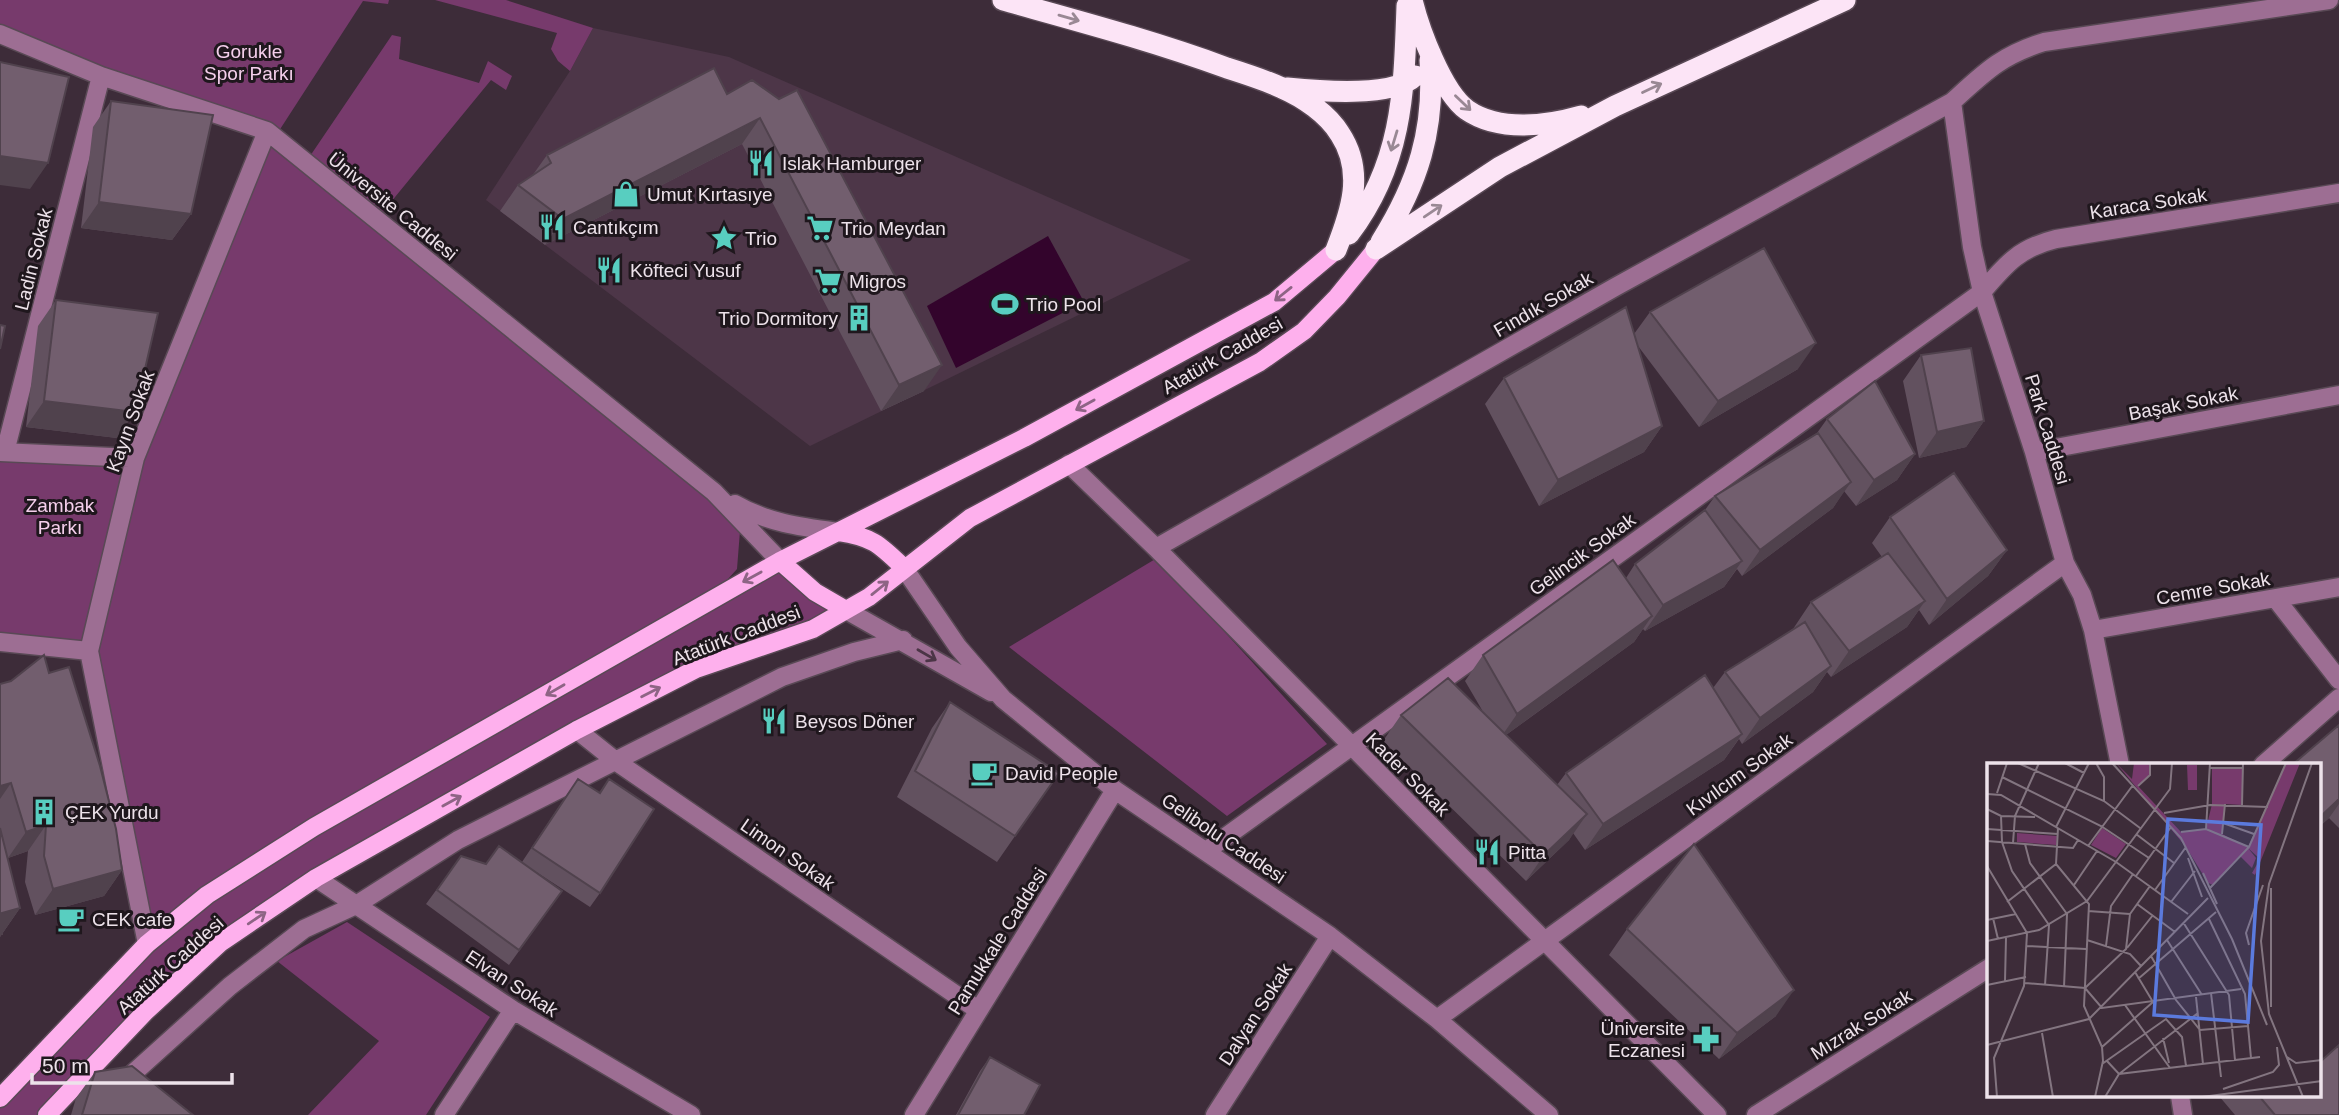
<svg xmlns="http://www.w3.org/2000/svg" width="2339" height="1115" viewBox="0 0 2339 1115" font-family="Arial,sans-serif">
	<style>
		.built { fill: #4d3648 }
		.green { fill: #773a6c }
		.water { fill: #33042c }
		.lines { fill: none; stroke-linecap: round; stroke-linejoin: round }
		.minor-casing { stroke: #594955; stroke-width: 21 }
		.major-casing { stroke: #594955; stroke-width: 21 }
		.highway-casing { stroke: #594955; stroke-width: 24 }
		.minor { stroke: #9d6e93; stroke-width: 18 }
		.major { stroke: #feb0ed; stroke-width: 18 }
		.highway { stroke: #fce4f6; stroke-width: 21 }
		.wall { fill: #62515f }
		.shaded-wall { fill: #50424d }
		.building { fill: #725e6e; stroke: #50424d; stroke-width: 2 }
		.oneway { stroke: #998894 }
		.oneway2 { stroke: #8e6485 }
		.oneway3 { stroke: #4b3546 }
		.labels { text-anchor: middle; stroke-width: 6; stroke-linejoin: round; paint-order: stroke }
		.park-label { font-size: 19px; fill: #f5cfec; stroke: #1f171d }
		.poi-label { font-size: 19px; fill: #ede2ea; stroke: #1f171d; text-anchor: start }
		.street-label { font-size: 19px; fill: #ede2ea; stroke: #1f171d }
		.inset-road { fill: none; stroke: #837580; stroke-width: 2 }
		.view { fill: #5b7add; fill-opacity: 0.15; stroke: #5b7add; stroke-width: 3.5 }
		.inset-edge { fill: none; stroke: #ede2ea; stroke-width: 3.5 }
	</style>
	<rect width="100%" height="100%" fill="#3d2c39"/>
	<path class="built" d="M 593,28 L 729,57 L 1191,260 L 810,446 L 486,200 L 570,71 Z"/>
	<path class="green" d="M 0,0 L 389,0 L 388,4 L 363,1 L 275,137 L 306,162 L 392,35 L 401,37 L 399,59 L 479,83 L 488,61 L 512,76 L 506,90 L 491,80 L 377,219 L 741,518 L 737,569 L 709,600 L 771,566 L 827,599 L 827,613 L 813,629 L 695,669 L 220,943 L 47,1115 L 0,1115 L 0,1098 L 147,944 L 89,651 L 0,642 L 0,452 L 135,458 L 260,146 L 274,137 L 0,34 Z
		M 435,0 L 506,0 L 593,28 L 570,71 L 558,61 L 551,49 L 557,33 Z
		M 1157,558 L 1327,744 L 1227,816 L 1009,647 Z
		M 347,922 L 490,1017 L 426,1115 L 308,1115 L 379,1041 L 277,961 Z"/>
	<path class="water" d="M 1048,236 L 1084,302 L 956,368 L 927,306 Z"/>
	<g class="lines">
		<g class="minor-casing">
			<path id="minor" d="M 0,34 L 101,76 L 267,131 L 714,492 L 780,561
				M 1952,102 L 1972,247 L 1982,292 L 2034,452 L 2065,563 L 2082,595 L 2093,630 L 2120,765
				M 0,452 L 135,458
				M 5,452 L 101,76
				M 2034,452 L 2339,395
				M 1069,464 L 1156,548 L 1717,1115
				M 735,504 C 768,523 801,527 839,532
				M 1156,548 L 1617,286 L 1952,102 C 1985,72 2000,56 2044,42 L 2329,0
				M 904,568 L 958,647 L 1003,699 L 1115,790 L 1330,936 L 1437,1019 L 1549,1115
				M 2276,599 L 2339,680
				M 846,610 L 991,692
				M 2093,630 L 2339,587
				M 0,642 L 89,651
				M 577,730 L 617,762 L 978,1010
				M 2263,765 L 2339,698
				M 1206,851 L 1982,292 C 2006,264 2019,248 2056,239 L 2339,193
				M 316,878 L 513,1010 L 691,1115
				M 147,944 L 89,651 L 135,458 L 267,131
				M 1437,1019 L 2065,563
				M 119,1086 L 230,986 L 304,929 L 356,905 L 458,840 L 782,677 L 854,652 L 903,640
				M 2180,1096 L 2183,1115
				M 444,1115 L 513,1010
				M 914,1115 L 1115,790
				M 1215,1115 L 1330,936
				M 1756,1115 L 1989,968"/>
		</g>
		<g class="major-casing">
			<path id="major" d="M 839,532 C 873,537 880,545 904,568
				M 780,561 L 815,592 L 846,610
				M 0,1098 L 147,944 L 207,895 L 314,827 L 780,561 L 1024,438 L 1274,302 L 1336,250
				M 47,1115 L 146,1011 L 220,943 L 316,878 L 577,730 L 696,669 L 813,629 L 869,597 L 970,518 L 1260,362 L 1304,331 L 1337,297 L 1376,249"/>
		</g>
		<g class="highway-casing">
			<path id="highway" d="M 1003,0 C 1078,21 1154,41 1227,68 C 1246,74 1265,80 1282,88 C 1303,97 1328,114 1340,134 C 1365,172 1351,212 1336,250
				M 1412,0 C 1419,29 1442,92 1467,110 C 1499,132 1546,126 1581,116
				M 1287,88 C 1317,91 1392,98 1415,76
				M 1349,234 C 1403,163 1404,91 1407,6
				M 1381,242 C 1418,183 1435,130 1430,60
				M 1376,249 L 1500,167 L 1615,106 L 1845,0"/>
		</g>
		<use href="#minor" class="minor"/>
		<use href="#major" class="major"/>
		<use href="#highway" class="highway"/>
	</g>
	<path class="wall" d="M 752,80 L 924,391 L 881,411 L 742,144 L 545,245 L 500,211 L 518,185 L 532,176 L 547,155 L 727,94 Z
		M 111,101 L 191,214 L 172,240 L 81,228 L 93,127 Z
		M 56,300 L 117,438 L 26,427 L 38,326 Z
		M 1650,312 L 1798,369 L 1699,427 L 1638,346 L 1662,426 L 1644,452 L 1539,506 L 1485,404 L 1504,378 L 1634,334 Z
		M 1921,355 L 1984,421 L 1966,447 L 1919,458 L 1903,381 Z
		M 1827,419 L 1915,454 L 1897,480 L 1856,506 L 1844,491 L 1833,508 L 1742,576 L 1737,569 L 1724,587 L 1645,631 L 1643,629 L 1634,642 L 1506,735 L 1557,785 L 1566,773 L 1713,688 L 1725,672 L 1793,629 L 1811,602 L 1882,557 L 1872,543 L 1890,517 L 2007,550 L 1988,576 L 1929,625 L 1919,610 L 1907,627 L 1831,677 L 1827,672 L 1813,692 L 1742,744 L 1739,739 L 1724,760 L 1585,850 L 1573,833 L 1569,840 L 1526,881 L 1383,741 L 1401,715 L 1482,710 L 1465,681 L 1483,655 L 1626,578 L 1635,564 L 1705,510 L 1715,496 L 1817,433 Z
		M 49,673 L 122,870 L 104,896 L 35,915 L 25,882 L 28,851 L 8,858 L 20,908 L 0,937 L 0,684 Z
		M 950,702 L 1059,773 L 997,862 L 897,797 L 932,728 Z
		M 2339,725 L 2339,828 L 2329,818 L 2320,826 L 2320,765 Z
		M 609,779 L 600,893 L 590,907 L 530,868 L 562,891 L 509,965 L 426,904 L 461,856 L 486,864 L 522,862 L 568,793 L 599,793 Z
		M 1627,929 L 1776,1016 L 1719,1059 L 1609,955 Z
		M 990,1057 L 1024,1115 L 956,1115 L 980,1071 Z
		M 95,1072 L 193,1115 L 71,1115 L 76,1098 Z
		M 2219,1096 L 2320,1096 L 2339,1115 L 2235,1115 Z"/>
	<path class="shaded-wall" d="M 760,118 L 742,144 L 545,245 L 563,219 Z
		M 0,156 L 48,163 L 30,189 L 0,185 Z
		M 99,202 L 191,214 L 172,240 L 81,228 Z
		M 1816,343 L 1798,369 L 1699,427 L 1718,401 Z
		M 942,365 L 924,391 L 881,411 L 899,385 Z
		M 44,401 L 135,412 L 117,438 L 26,427 Z
		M 1984,421 L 1966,447 L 1919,458 L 1937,432 Z
		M 1662,426 L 1644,452 L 1539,506 L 1558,480 Z
		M 1915,454 L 1897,480 L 1856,506 L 1874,480 Z
		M 1851,482 L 1833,508 L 1742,576 L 1760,550 Z
		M 2007,550 L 1988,576 L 1929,625 L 1947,599 Z
		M 1742,561 L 1724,587 L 1645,631 L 1663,605 Z
		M 1925,601 L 1907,627 L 1831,677 L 1849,651 Z
		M 1652,616 L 1634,642 L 1499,740 L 1517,714 Z
		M 1831,666 L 1813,692 L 1742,744 L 1760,718 Z
		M 1742,734 L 1724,760 L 1585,850 L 1603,824 Z
		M 11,783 L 0,799 L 0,786 Z
		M 2339,799 L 2339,804 L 2329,818 L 2320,826 L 2320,817 Z
		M 1587,814 L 1569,840 L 1526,881 L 1544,855 Z
		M 46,825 L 28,851 L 8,858 L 26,832 Z
		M 122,870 L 104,896 L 35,915 L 53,889 Z
		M 20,908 L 2,934 L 0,937 L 0,916 L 2,913 Z
		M 1794,990 L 1776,1016 L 1719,1059 L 1737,1033 Z"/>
	<path class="building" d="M 0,62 L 69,77 L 48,163 L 0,156 Z
		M 714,68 L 727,94 L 752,80 L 779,99 L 797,90 L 942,365 L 899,385 L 760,118 L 563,219 L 518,185 L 551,163 L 547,155 Z
		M 111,101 L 213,115 L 191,214 L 99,202 Z
		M 1764,248 L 1816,343 L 1718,401 L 1650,312 Z
		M 56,300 L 158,313 L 135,412 L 44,401 Z
		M 1626,307 L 1662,426 L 1558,480 L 1504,378 Z
		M 0,325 L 5,326 L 0,349 Z
		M 1971,348 L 1984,421 L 1937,432 L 1921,355 Z
		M 1875,381 L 1915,454 L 1874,480 L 1827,419 Z
		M 1818,433 L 1851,482 L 1760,550 L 1715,496 Z
		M 1954,473 L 2007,550 L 1947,599 L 1890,517 Z
		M 1705,510 L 1742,561 L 1663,605 L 1635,564 Z
		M 1888,553 L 1925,601 L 1849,651 L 1811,602 Z
		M 1613,560 L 1652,616 L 1517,714 L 1483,655 Z
		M 1805,622 L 1831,666 L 1760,718 L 1725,672 Z
		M 44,655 L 49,673 L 69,667 L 100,766 L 116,829 L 122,870 L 53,889 L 44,856 L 46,825 L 26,832 L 11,783 L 0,786 L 0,684 L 11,681 Z
		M 1705,675 L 1742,734 L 1603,824 L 1566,773 Z
		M 1448,678 L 1587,814 L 1544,855 L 1401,715 Z
		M 950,702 L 1059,773 L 1015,836 L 915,771 Z
		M 2339,725 L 2339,799 L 2320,817 L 2320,765 L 2292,765 Z
		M 578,779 L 600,793 L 609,779 L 654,809 L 600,893 L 532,848 Z
		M 0,828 L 20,908 L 2,913 L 2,934 L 0,934 Z
		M 1694,844 L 1794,990 L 1737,1033 L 1627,929 Z
		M 499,846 L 562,891 L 519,950 L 437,890 L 461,856 L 486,864 Z
		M 2339,1045 L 2339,1115 L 2275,1115 L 2259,1096 L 2320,1096 L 2320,1062 Z
		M 990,1057 L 1040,1085 L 1024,1115 L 958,1115 Z
		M 132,1066 L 193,1115 L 82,1115 L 95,1072 Z"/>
	<defs><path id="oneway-shaft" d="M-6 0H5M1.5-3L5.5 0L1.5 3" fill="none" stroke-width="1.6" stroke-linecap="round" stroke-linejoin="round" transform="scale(1.75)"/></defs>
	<g class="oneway">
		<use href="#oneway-shaft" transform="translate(1069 18) rotate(16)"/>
		<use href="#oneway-shaft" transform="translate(1652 88) rotate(-25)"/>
		<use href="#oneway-shaft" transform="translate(1463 103) rotate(44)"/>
		<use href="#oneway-shaft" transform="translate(1394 141) rotate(107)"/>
		<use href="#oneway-shaft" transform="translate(1433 211) rotate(-34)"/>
	</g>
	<g class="oneway2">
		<use href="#oneway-shaft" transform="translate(1283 294) rotate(141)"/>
		<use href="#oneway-shaft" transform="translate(1085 405) rotate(151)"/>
		<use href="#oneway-shaft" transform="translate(752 577) rotate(151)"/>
		<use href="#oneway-shaft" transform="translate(880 588) rotate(-39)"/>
		<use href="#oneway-shaft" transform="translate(555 690) rotate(150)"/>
		<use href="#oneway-shaft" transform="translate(651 692) rotate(-27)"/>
		<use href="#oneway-shaft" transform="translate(452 801) rotate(-29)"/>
		<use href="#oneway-shaft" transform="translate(257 918) rotate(-34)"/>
	</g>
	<use class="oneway3" href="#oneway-shaft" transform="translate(927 655) rotate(30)"/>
	<defs>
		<g id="restaurant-bare" transform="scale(2.1)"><path d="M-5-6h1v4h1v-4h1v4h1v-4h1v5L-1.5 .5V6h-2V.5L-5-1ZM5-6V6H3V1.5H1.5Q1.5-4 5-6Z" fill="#58cec0" stroke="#1f171d" stroke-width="2.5" paint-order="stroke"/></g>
		<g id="shop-bare" transform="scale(2.1)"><path d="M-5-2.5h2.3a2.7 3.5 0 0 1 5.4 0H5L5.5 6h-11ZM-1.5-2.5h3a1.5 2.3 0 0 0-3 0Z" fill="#58cec0" stroke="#1f171d" stroke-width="2.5" paint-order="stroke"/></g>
		<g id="supermarket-bare" transform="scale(2.1)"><path d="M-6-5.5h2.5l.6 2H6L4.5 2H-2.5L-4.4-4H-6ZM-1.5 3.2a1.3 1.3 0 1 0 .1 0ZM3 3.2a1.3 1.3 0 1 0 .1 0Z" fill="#58cec0" stroke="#1f171d" stroke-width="2.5" paint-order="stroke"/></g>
		<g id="sight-bare" transform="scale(2.1)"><path d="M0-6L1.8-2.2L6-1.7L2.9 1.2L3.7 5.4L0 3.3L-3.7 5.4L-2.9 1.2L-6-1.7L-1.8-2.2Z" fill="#58cec0" stroke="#1f171d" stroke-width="2.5" paint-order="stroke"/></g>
		<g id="stadium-bare" transform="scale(2.1)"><path d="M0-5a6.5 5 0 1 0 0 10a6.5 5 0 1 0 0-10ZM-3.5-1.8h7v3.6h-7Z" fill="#58cec0" stroke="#1f171d" stroke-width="2.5" paint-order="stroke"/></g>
		<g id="building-bare" transform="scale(2.1)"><path d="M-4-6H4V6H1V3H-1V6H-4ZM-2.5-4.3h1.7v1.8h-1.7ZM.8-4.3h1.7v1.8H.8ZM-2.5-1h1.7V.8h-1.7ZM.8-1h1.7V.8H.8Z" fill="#58cec0" stroke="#1f171d" stroke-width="2.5" paint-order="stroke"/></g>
		<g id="cafe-bare" transform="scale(2.1)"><path d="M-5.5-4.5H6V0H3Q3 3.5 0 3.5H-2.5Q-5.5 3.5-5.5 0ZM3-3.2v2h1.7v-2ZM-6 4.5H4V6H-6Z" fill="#58cec0" stroke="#1f171d" stroke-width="2.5" paint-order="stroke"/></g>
		<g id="pharmacy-bare" transform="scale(2.1)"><path d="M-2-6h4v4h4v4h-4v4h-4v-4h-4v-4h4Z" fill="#58cec0" stroke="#1f171d" stroke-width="2.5" paint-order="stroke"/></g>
	</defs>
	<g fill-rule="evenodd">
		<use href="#restaurant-bare" x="761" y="163"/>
		<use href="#shop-bare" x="626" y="194"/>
		<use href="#restaurant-bare" x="552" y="227"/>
		<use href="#supermarket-bare" x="820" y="228"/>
		<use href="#sight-bare" x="724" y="238"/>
		<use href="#restaurant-bare" x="609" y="270"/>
		<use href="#supermarket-bare" x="828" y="281"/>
		<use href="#stadium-bare" x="1005" y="304"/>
		<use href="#building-bare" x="859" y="318"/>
		<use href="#restaurant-bare" x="774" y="721"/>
		<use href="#cafe-bare" x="984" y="773"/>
		<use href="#building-bare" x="44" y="812"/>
		<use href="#restaurant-bare" x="1487" y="852"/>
		<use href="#cafe-bare" x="71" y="919"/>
		<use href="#pharmacy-bare" x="1706" y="1039"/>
	</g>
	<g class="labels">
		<g class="park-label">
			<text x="249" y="58">Gorukle<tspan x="249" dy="22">Spor Parkı</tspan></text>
			<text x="60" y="512">Zambak<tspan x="60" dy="22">Parkı</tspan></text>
		</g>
		<g class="poi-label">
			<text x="782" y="170">Islak Hamburger</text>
			<text x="647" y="201">Umut Kırtasıye</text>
			<text x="573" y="234">Cantıkçım</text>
			<text x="841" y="235">Trio Meydan</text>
			<text x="745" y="245">Trio</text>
			<text x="630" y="277">Köfteci Yusuf</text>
			<text x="849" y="288">Migros</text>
			<text x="1026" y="311">Trio Pool</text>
			<text x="838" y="325" text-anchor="end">Trio Dormitory</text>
			<text x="795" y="728">Beysos Döner</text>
			<text x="1005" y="780">David People</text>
			<text x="65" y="819">ÇEK Yurdu</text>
			<text x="1508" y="859">Pitta</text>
			<text x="92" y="926">CEK cafe</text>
			<text x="1685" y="1035" text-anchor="end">Üniversite<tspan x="1685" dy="22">Eczanesi</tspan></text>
		</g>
		<g class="street-label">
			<text transform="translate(2148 203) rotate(-9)" y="7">Karaca Sokak</text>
			<text transform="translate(393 206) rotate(39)" y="7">Üniversite Caddesi</text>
			<text transform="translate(33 259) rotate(-76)" y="7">Ladin Sokak</text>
			<text transform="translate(1543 304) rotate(-30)" y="7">Fındık Sokak</text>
			<text transform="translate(1222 355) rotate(-30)" y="7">Atatürk Caddesi</text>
			<text transform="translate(2183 403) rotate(-11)" y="7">Başak Sokak</text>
			<text transform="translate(130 421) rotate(-70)" y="7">Kayın Sokak</text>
			<text transform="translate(2048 429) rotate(73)" y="7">Park Caddesi</text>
			<text transform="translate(1582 554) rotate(-36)" y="7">Gelincik Sokak</text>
			<text transform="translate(2213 588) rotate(-10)" y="7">Cemre Sokak</text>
			<text transform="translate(736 635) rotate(-21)" y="7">Atatürk Caddesi</text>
			<text transform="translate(1408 774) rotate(45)" y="7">Kader Sokak</text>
			<text transform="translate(1739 774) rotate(-36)" y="7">Kıvılcım Sokak</text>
			<text transform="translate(1224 838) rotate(34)" y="7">Gelibolu Caddesi</text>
			<text transform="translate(788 854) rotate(35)" y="7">Limon Sokak</text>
			<text transform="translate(997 941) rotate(-58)" y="7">Pamukkale Caddesi</text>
			<text transform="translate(170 965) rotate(-42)" y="7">Atatürk Caddesi</text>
			<text transform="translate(512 983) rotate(33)" y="7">Elvan Sokak</text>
			<text transform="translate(1255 1014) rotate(-57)" y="7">Dalyan Sokak</text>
			<text transform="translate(1861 1024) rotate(-32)" y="7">Mızrak Sokak</text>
		</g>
	</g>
	<g transform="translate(1987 763)">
		<rect width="334" height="334" fill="#3d2c39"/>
		<path d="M 129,0 L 145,16 L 147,0 L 163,0 L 163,12 L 151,23 L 194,69 L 219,66 L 225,41 L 225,5 L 256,5 L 255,42 L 238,41 L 235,71 L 261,84 L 299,0 L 313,0 L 268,112 L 265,110 L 273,96 L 261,85 L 269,95 L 265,105 L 253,93 L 226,122 L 221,120 L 199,84 ZM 200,2 L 210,2 L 210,27 L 201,27 ZM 115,65 L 139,81 L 129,95 L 104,82 ZM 30,70 L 70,73 L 69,82 L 30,79 Z" fill="#773a6c"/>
		<path class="inset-road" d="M 31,0 L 117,38 L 153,65M 78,0 L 97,10M 109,0 L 117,14 L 117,38M 125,0 L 194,75 L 245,176M 223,5 L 256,5M 15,14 L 114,63 L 162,95M 151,23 L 163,12 L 163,0M 10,30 L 20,0M 0,31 L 14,32 L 129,99 L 201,151M 255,42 L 256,0M 0,46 L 14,53 L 48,54M 177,50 L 223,42 L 281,44M 14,53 L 15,79 L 25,108 L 62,162 L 58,222M 236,60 L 267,71M 69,64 L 102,0M 0,66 L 71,71M 219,66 L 223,0M 194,69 L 219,66 L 262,84M 149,71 L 187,100M 235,71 L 238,41M 0,78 L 86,85 L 91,77M 26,80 L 28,53 L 52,0M 38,81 L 43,100 L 80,151 L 77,224M 101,83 L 146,22M 201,95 L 215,134M 69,101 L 102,141 L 97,243 L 115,284 L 116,298 L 108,334M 0,103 L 40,170 L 37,223 L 7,295 L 10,334M 216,110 L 230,141M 149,113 L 184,64M 87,122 L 110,88M 223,125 L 262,84 L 299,0M 284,125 L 284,244M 168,127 L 199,84M 20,139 L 69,101 L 71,65M 184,139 L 208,108M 150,141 L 188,169M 101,148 L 143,151M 6,155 L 11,176M 222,156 L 258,231 L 264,295M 0,157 L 29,151M 196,159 L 242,232 L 248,297M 245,176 L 280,262M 100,177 L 143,191 L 154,203M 180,177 L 215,232M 0,178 L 52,167 L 100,138 L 183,26 L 185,0M 262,182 L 259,170 L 276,122M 40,183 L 99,186M 119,183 L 124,143 L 146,111M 140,185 L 166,152M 164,193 L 189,237 L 213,267 L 261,263M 151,216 L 229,149M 18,218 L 19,175M 38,220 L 98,225 L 115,245 L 254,226M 0,222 L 39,214M 98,225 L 139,186 L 143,151 L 163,123M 224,230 L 234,314M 209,234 L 216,301M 138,242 L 183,305M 55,270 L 66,334M 176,275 L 182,300M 0,282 L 102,256 L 221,135M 115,284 L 166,239 L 148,209M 300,294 L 309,300 L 335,297M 120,298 L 132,311 L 211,250M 115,301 L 179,256 L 195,274 L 199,303M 236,326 L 286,309 L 292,302 L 290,284M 118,334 L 132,311 L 273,294M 215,334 L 335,318M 316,334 L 282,251 L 274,178 L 282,121 L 325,0"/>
		<path class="view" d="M 181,56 L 274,62 L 261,259 L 167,252 Z"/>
		<rect width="334" height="334" class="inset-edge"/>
	</g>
	<path d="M32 1073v10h200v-10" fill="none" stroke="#ede2ea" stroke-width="3.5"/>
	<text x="42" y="1073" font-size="21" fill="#ede2ea" stroke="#1f171d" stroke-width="5" paint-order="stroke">50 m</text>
</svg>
